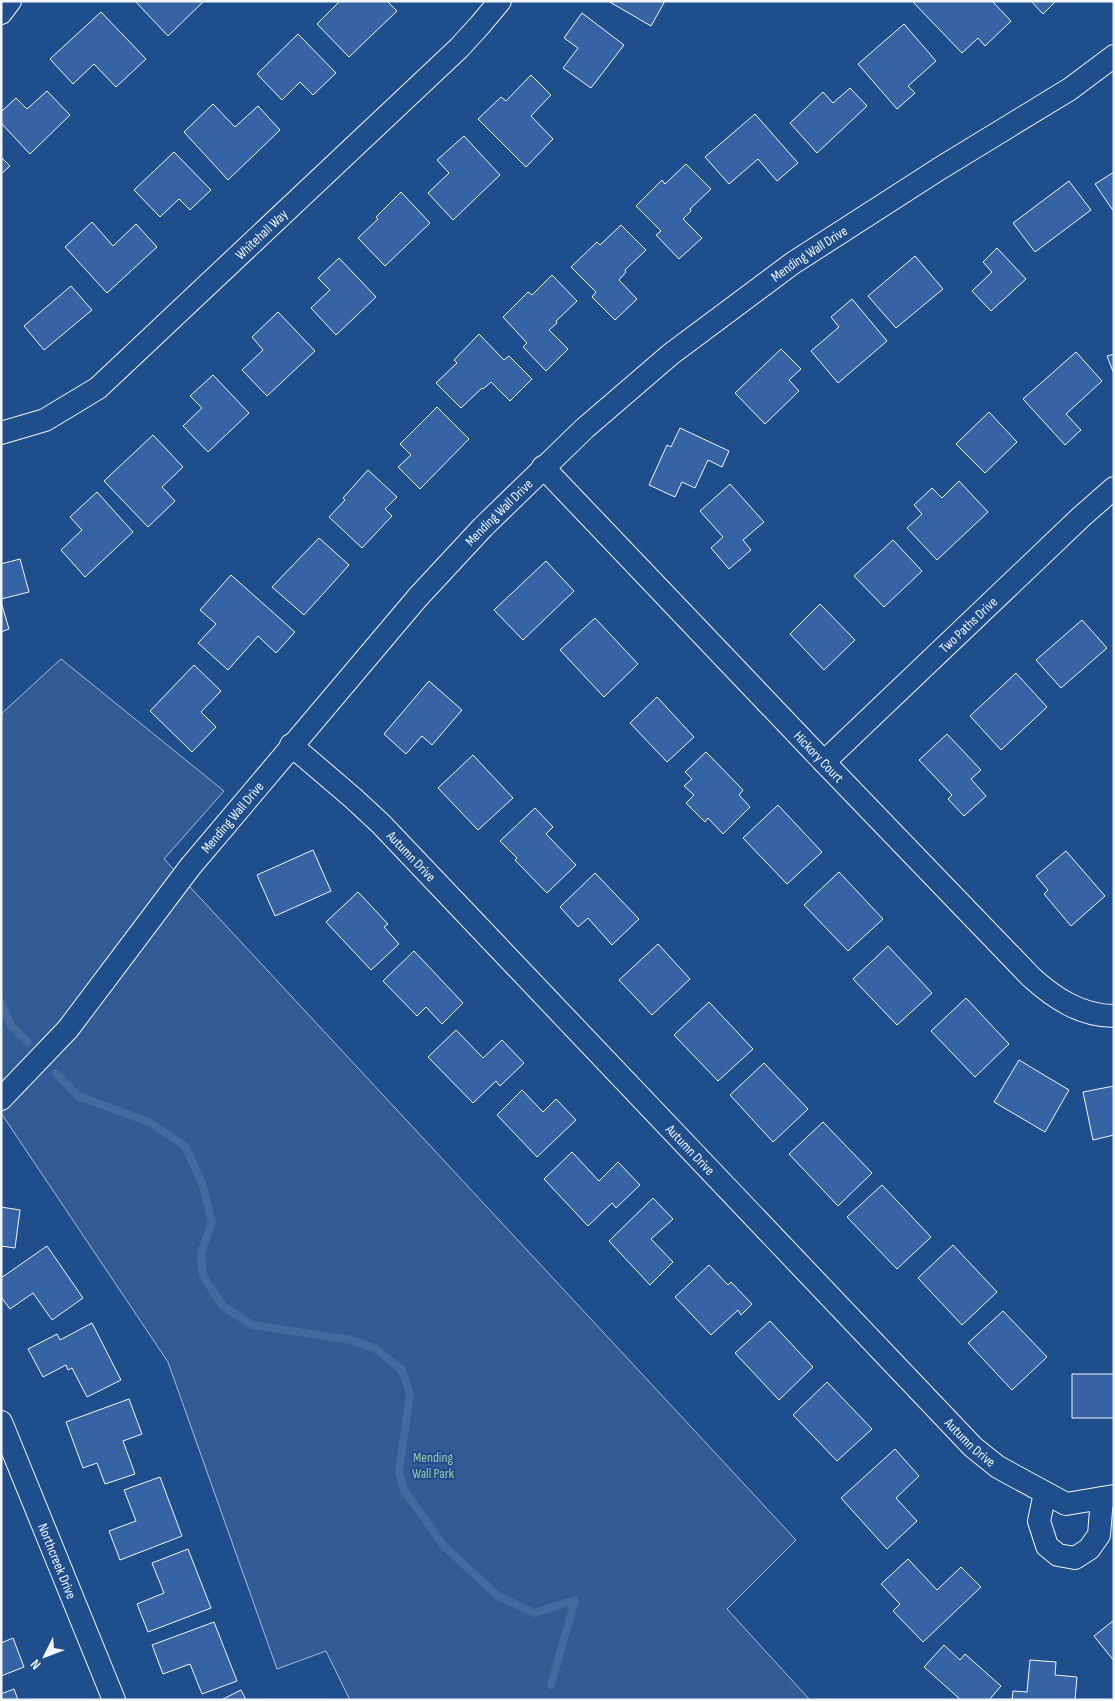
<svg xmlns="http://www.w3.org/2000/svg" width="1115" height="1701" viewBox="0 0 1115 1701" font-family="'Sofia Sans Condensed',sans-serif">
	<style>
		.built { fill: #305b95; stroke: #a8bbd7 }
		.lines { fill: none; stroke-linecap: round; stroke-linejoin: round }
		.stream { stroke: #446ba0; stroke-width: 8 }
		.building { fill: #3563a3; stroke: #f2f6ff }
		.street-casing { stroke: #f2f6ff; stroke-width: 24 }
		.street { stroke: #1f4e8c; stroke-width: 22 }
		.labels { text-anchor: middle; stroke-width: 4; stroke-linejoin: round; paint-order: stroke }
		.street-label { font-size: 14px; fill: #f2f6ff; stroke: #1f4e8c }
		.park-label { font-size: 14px; fill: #97c8a6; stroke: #1f4e8c }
	</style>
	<rect width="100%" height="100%" fill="#1f4e8c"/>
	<path class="built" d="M 61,659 L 224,791 L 164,859 L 796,1540 L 727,1609 L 810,1700 L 350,1700 L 326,1651 L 277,1669 L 168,1362 L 1,1113 L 1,714 Z"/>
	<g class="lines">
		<path class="stream" d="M 1,1003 L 12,1027 L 27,1042
			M 56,1073 L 78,1096 L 149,1122 L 185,1146 L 202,1183 L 212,1222 L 201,1253 L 203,1276 L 223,1306 L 252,1325 L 351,1340 L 376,1349 L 402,1370 L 410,1394 L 399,1471 L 404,1490 L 444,1546 L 498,1596 L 534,1613 L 575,1600 L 551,1685"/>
	</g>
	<path class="building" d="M 135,1 L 204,1 L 168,36 Z
		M 340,1 L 387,1 L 397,11 L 349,57 L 317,24 Z
		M 608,1 L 665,1 L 651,26 Z
		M 912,1 L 992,1 L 1011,21 L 985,46 L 978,38 L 962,53 Z
		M 1031,1 L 1056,1 L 1043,14 Z
		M 101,12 L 146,59 L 116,87 L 94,64 L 73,84 L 50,59 Z
		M 582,13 L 624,45 L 591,88 L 563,68 L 578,48 L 564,38 Z
		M 904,24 L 936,61 L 908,86 L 915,93 L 897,109 L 858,64 Z
		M 298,34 L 336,73 L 313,95 L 300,82 L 282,100 L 257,74 Z
		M 531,75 L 551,95 L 531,116 L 553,139 L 526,167 L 478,119 L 501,97 L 506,101 Z
		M 850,88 L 867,106 L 817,153 L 790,123 L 823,92 L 833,103 Z
		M 47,91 L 70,115 L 30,154 L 1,123 L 1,112 L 16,98 L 27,109 Z
		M 213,104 L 235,127 L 258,106 L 280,130 L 228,180 L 184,132 Z
		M 755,114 L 798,163 L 777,181 L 758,159 L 729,184 L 705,157 Z
		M 464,136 L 500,175 L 453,220 L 428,193 L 449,173 L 437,160 Z
		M 174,152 L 211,190 L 190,210 L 179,199 L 160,217 L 134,190 Z
		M 1,157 L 10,166 L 1,174 Z
		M 686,164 L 711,189 L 690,209 L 691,211 L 683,219 L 702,238 L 679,259 L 656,235 L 661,231 L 636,206 L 662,180 L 665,184 Z
		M 1114,172 L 1114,212 L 1095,184 Z
		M 1069,181 L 1091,210 L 1035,252 L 1013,223 Z
		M 401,192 L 430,223 L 385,266 L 358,238 L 378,219 L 376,217 Z
		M 92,222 L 113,246 L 136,224 L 157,247 L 107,293 L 65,247 Z
		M 621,225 L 646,250 L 625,270 L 626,272 L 619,280 L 637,299 L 615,320 L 592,297 L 596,292 L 571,267 L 597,242 L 600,245 Z
		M 997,248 L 1026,279 L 991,311 L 972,291 L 992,272 L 983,262 Z
		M 915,256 L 943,289 L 896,328 L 868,296 Z
		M 339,258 L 376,297 L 336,335 L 311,308 L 330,290 L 318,278 Z
		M 552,275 L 577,301 L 556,321 L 557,323 L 549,330 L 568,349 L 546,371 L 523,347 L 527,343 L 503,317 L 528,292 L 532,295 Z
		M 71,286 L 92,310 L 44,350 L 24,326 Z
		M 852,299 L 887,341 L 838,383 L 811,351 L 839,327 L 831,317 Z
		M 278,312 L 315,351 L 267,396 L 242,370 L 263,350 L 252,337 Z
		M 479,334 L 504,360 L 509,356 L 532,379 L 510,401 L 491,382 L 483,389 L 482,388 L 461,408 L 436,383 L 457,363 L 454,360 Z
		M 781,349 L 801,369 L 789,380 L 799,391 L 765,424 L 735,393 Z
		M 1076,352 L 1102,381 L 1066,414 L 1081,430 L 1065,445 L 1023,399 Z
		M 1114,354 L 1114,374 L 1107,356 Z
		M 213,375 L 249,413 L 208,452 L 183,426 L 202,408 L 190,396 Z
		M 437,407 L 469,439 L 420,489 L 398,467 L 411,455 L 400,444 Z
		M 989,412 L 1017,442 L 985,473 L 956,444 Z
		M 680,428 L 729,451 L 722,467 L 708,460 L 695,488 L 682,482 L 675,497 L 649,485 L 667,445 L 671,447 Z
		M 153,435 L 183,467 L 162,487 L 175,501 L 148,527 L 104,481 Z
		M 368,470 L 397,497 L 385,509 L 392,516 L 362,548 L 329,517 L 345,500 L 343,498 Z
		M 959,481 L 988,512 L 937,560 L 907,528 L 922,514 L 914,505 L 932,488 L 942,498 Z
		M 730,484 L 764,522 L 743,540 L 751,550 L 729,569 L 711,548 L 723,537 L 700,511 Z
		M 97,492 L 133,532 L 85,577 L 61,550 L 82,530 L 70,517 Z
		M 319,538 L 349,565 L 304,615 L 272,587 Z
		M 893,540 L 922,571 L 884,607 L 854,576 Z
		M 20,559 L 29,592 L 1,599 L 1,564 Z
		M 546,561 L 574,591 L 523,640 L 494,610 Z
		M 231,575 L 295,632 L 276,653 L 258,636 L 228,670 L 198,643 L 216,624 L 200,610 Z
		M 1,602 L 9,629 L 1,632 Z
		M 820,604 L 855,640 L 824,670 L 790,634 Z
		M 595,618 L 638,664 L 604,697 L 560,650 Z
		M 1082,620 L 1107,648 L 1061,688 L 1036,660 Z
		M 194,665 L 221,691 L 201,712 L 216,727 L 192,752 L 150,711 Z
		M 1016,673 L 1047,707 L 1001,750 L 970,716 Z
		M 429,681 L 462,710 L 432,745 L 422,736 L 406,754 L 384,734 Z
		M 657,697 L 694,737 L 667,762 L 630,723 Z
		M 947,734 L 981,770 L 971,779 L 986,796 L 964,816 L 948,799 L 952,795 L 919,760 Z
		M 706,752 L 743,790 L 739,795 L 750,807 L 723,834 L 708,818 L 705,822 L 686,803 L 694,795 L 684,786 L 692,779 L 685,772 Z
		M 473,755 L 513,798 L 478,830 L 438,788 Z
		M 778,805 L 822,852 L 787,884 L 743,838 Z
		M 535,808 L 553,827 L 546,834 L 576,865 L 547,893 L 515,860 L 517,858 L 500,841 Z
		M 313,850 L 331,891 L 275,916 L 257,875 Z
		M 1066,851 L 1105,896 L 1071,926 L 1044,894 L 1048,890 L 1036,876 Z
		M 839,872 L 883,919 L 848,951 L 804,905 Z
		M 595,873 L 639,919 L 612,945 L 588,918 L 578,927 L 560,907 Z
		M 358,892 L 388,924 L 384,927 L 399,944 L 371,970 L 326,922 Z
		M 658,944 L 690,979 L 652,1015 L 619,980 Z
		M 888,946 L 932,993 L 897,1025 L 853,979 Z
		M 414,951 L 463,1003 L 442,1024 L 426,1007 L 417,1016 L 383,981 Z
		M 966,998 L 1009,1044 L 975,1077 L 931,1031 Z
		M 709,1002 L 753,1049 L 718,1081 L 674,1035 Z
		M 456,1030 L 483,1058 L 502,1040 L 524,1063 L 500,1086 L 496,1081 L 473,1103 L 428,1057 Z
		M 1019,1060 L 1069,1090 L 1045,1132 L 994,1102 Z
		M 764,1063 L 808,1109 L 773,1142 L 730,1095 Z
		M 1114,1086 L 1114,1135 L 1093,1140 L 1083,1092 Z
		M 522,1090 L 543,1112 L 556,1099 L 576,1120 L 537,1157 L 497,1115 Z
		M 823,1122 L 872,1173 L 838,1206 L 789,1154 Z
		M 572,1152 L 599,1181 L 618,1162 L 640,1185 L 616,1208 L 612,1203 L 588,1226 L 544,1179 Z
		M 882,1185 L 931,1237 L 897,1269 L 847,1217 Z
		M 653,1198 L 673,1219 L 651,1239 L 673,1262 L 650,1285 L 609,1241 Z
		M 1,1207 L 20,1210 L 15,1248 L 1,1246 Z
		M 953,1245 L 997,1292 L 962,1325 L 918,1278 Z
		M 47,1246 L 83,1298 L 52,1320 L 33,1293 L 10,1309 L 1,1297 L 1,1278 Z
		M 709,1265 L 728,1285 L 731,1282 L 752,1304 L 741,1315 L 738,1310 L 711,1335 L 675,1297 Z
		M 1003,1311 L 1047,1357 L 1012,1390 L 968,1343 Z
		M 770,1321 L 813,1367 L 779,1400 L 735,1353 Z
		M 92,1323 L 121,1380 L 87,1397 L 72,1368 L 68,1370 L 66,1365 L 43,1377 L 28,1349 L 57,1334 L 60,1340 Z
		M 1072,1374 L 1114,1374 L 1114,1418 L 1072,1418 Z
		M 827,1382 L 872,1429 L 837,1461 L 793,1415 Z
		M 129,1399 L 142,1434 L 123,1441 L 135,1474 L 105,1484 L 97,1463 L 83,1468 L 66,1422 Z
		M 895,1449 L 919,1476 L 896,1498 L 917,1521 L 887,1549 L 841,1498 Z
		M 160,1477 L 182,1536 L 120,1560 L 109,1531 L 136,1521 L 124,1490 Z
		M 188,1549 L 211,1608 L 148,1632 L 137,1604 L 164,1593 L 152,1563 Z
		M 908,1559 L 937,1590 L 961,1567 L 981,1587 L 923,1642 L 893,1611 L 900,1604 L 881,1584 Z
		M 1114,1620 L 1114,1661 L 1094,1636 Z
		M 214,1622 L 237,1681 L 202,1694 L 190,1664 L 163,1674 L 152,1645 Z
		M 13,1638 L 24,1667 L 1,1676 L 1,1643 Z
		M 944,1645 L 960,1660 L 965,1654 L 1001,1686 L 989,1700 L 961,1700 L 924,1667 Z
		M 1030,1660 L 1056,1662 L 1055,1675 L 1077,1677 L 1075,1700 L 1012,1700 L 1013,1691 L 1027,1692 Z
		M 14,1689 L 18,1700 L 1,1700 L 1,1694 Z
		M 241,1690 L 246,1700 L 221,1700 Z"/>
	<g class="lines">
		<g class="street-casing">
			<g id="street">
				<path d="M 1,13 L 10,1"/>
				<path id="s1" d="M 1,433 L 45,420 L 98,388 L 459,48 L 480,25 L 500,1"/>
				<path id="s2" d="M 543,467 L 824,762 L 1031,977 C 1054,998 1081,1016 1114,1016"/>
				<path id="s3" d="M 291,745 L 353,798 L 381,824 L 973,1447 L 998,1467 L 1066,1504 L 1114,1496"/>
				<path id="s4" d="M 824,762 L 1081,517 L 1114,488"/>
				<path id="s5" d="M 1,1099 L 68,1029 L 190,867 L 418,597 L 483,527 L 585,428 L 671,354 L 793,263 L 939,169 L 1070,89 L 1114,56"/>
				<path id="s6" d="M 1,1422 L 114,1700"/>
				<path d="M 1045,1493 L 1039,1521 L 1047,1546 L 1058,1555 L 1075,1558 L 1089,1549 L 1099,1535 L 1102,1498"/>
			</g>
		</g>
		<use href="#street" class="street"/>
	</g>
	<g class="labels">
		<g class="street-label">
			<text dy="5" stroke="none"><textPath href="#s1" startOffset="332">Whitehall Way</textPath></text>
			<text dy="5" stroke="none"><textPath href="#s5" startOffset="1175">Mending Wall Drive</textPath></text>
			<text dy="5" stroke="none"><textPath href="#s5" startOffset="770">Mending Wall Drive</textPath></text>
			<text dy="5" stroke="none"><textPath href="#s4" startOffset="199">Two Paths Drive</textPath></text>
			<text dy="5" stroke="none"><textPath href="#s2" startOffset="400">Hickory Court</textPath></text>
			<text dy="5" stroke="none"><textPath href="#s5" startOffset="365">Mending Wall Drive</textPath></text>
			<text dy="5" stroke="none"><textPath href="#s3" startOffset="164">Autumn Drive</textPath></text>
			<text dy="5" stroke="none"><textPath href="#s3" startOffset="569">Autumn Drive</textPath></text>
			<text dy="5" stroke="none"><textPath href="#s3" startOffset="974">Autumn Drive</textPath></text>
			<text dy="5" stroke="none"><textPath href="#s6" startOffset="150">Northcreek Drive</textPath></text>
		</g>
		<g class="park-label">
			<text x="433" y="1462">Mending<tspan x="433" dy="16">Wall Park</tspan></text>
		</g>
	</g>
	<rect width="1115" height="1701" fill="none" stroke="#f2f6ff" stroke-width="5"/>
	<g transform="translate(45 1656) rotate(228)" stroke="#1f4e8c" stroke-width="4" paint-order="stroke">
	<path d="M0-4L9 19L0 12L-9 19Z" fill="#f2f6ff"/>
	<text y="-8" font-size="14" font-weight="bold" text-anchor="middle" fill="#f2f6ff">N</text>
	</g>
</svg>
